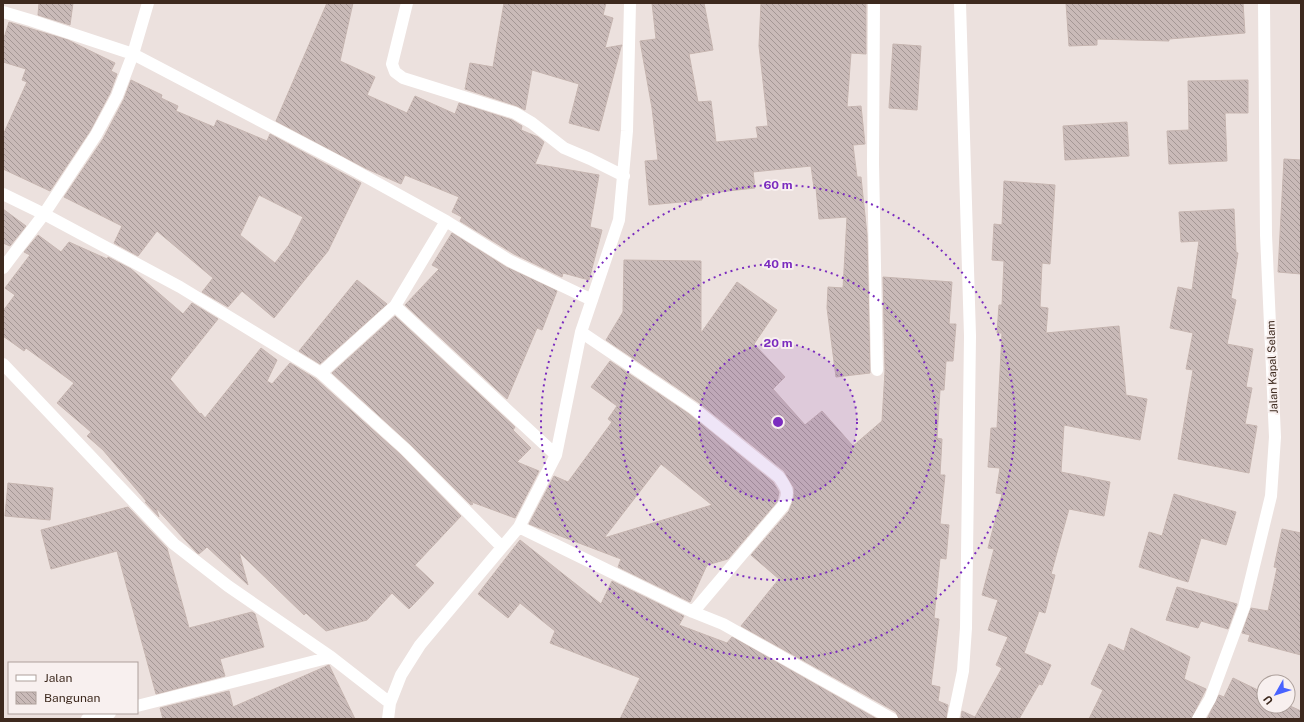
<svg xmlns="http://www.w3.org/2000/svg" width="1304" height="722" viewBox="0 0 1304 722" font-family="'Public Sans',sans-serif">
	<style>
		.building { fill: url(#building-back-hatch); stroke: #c6b5b0; fill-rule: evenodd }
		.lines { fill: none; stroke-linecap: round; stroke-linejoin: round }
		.street { stroke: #fff; stroke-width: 12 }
		.ring { fill: none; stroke: #7b2cbf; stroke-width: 2; stroke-dasharray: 2 4 }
		.labels { text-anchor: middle; stroke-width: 4; stroke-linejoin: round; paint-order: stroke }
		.street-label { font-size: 11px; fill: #3d291e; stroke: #f8f0ef }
		.centre { fill: #7b2cbf; stroke: #f8f0ef; stroke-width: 2 }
		.ring-label { font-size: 12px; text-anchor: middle; font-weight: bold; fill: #7b2cbf; stroke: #f8f0ef; stroke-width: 4; stroke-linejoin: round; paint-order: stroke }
	</style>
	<defs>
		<pattern id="building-back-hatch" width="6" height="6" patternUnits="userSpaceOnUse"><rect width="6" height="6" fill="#c9bab8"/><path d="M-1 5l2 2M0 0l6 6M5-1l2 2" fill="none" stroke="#a49795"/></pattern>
	</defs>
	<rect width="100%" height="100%" fill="#ece1de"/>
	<path class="building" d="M 39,3 L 73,3 L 70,25 L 38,15 Z
		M 327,3 L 353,3 L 340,61 L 375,77 L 367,95 L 407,113 L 415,96 L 455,114 L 459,103 L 512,120 L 522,126 L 521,130 L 538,137 L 544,142 L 535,164 L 599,175 L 590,227 L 602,230 L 589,280 L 563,273 L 562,277 L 514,254 L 460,221 L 462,217 L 452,212 L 459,197 L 405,175 L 401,184 L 367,169 L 276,121 Z
		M 504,3 L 606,3 L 603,15 L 613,18 L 605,48 L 622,45 L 621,47 L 599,131 L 569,123 L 579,84 L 532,70 L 525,110 L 517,106 L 465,89 L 470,63 L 493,67 Z
		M 652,3 L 704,3 L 713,50 L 689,54 L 698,102 L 711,101 L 716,142 L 758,138 L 756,127 L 768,126 L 759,46 L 761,3 L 866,3 L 866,54 L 851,53 L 847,107 L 861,106 L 865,144 L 853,145 L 857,177 L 861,177 L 867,235 L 870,373 L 836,377 L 827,308 L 828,287 L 843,288 L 847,217 L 819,219 L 816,188 L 814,188 L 811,166 L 753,172 L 755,188 L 701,194 L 702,200 L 649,205 L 645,161 L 658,160 L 652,108 L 640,41 L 656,39 Z
		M 1066,3 L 1243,3 L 1245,33 L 1169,39 L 1169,41 L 1097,39 L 1097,45 L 1069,46 Z
		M 9,22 L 68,40 L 115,63 L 111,71 L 117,74 L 110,93 L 90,131 L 50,191 L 3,169 L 3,135 L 27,82 L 22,80 L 26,69 L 3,62 L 3,41 Z
		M 893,44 L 921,46 L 917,110 L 889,108 Z
		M 131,80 L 162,95 L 161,98 L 178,106 L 176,111 L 214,127 L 217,120 L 267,141 L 270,134 L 361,183 L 328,251 L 274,318 L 242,291 L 228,307 L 202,292 L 213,278 L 157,231 L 138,256 L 114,243 L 122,226 L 64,197 L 103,139 L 124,99 ZM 259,195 L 303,217 L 289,245 L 275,263 L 240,235 Z
		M 1248,80 L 1248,113 L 1225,113 L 1227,161 L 1169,164 L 1167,131 L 1189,130 L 1188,81 Z
		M 1127,122 L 1129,156 L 1065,160 L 1063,126 Z
		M 1284,159 L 1301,160 L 1301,274 L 1278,272 Z
		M 1004,181 L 1055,185 L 1050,264 L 1042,263 L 1040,307 L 1048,308 L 1046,333 L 1119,326 L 1126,395 L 1147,399 L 1140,440 L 1064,425 L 1061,472 L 1110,482 L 1104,516 L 1069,509 L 1051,574 L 1055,575 L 1045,613 L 1039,611 L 1024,653 L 1051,665 L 1042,685 L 1039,684 L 1019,719 L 961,719 L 962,711 L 975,717 L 1002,668 L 996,665 L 1008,637 L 988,630 L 998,600 L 982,595 L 994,549 L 988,548 L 1002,494 L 996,493 L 1000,468 L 988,467 L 991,428 L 997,428 L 1002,333 L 997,333 L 999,305 L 1002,305 L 1004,261 L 992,260 L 994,224 L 1002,225 Z
		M 3,209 L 26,226 L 10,246 L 3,243 Z
		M 1234,209 L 1236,252 L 1238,253 L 1231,298 L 1236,300 L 1227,344 L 1253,349 L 1246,387 L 1252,388 L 1245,424 L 1257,426 L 1249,473 L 1178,459 L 1193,370 L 1186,369 L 1193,333 L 1170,328 L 1178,287 L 1192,290 L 1199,241 L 1181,242 L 1179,212 Z
		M 452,233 L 506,267 L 557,291 L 542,330 L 537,328 L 507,399 L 405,305 L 439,269 L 432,265 Z
		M 38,235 L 61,252 L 69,242 L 107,259 L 108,257 L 131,269 L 183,314 L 192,303 L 218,319 L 170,379 L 200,414 L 201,413 L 205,418 L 261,348 L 277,360 L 267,381 L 272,384 L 290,363 L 316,379 L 400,454 L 461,516 L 415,565 L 434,583 L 409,609 L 392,593 L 367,620 L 326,631 L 306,613 L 304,615 L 239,552 L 248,585 L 207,547 L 199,554 L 197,553 L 156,508 L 159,517 L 145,502 L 147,502 L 103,450 L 87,436 L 91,432 L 57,403 L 74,383 L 26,348 L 24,351 L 3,336 L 3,311 L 15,295 L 5,288 L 30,255 L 24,252 Z
		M 624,260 L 701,261 L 701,333 L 737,282 L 777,310 L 754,344 L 785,377 L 773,389 L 805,425 L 822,411 L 853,446 L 882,421 L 885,371 L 883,277 L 952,282 L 949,324 L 956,324 L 953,361 L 946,361 L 944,390 L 940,390 L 937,438 L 942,439 L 940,475 L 945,475 L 940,524 L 949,525 L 946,559 L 940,558 L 934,618 L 939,619 L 931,685 L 940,687 L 938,701 L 948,705 L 946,719 L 899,719 L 896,712 L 741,626 L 779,579 L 751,555 L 789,511 L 794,498 L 794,488 L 784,471 L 698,402 L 606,340 L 623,312 Z
		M 357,280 L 387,304 L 320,364 L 299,351 Z
		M 395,316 L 515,427 L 513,430 L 531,448 L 517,462 L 539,471 L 515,518 L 469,501 L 473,504 L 471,505 L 410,444 L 332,373 Z
		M 610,361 L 689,414 L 773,482 L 779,492 L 777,502 L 728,559 L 707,565 L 690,602 L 618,567 L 621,559 L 529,524 L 554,476 L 568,482 L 612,422 L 608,419 L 617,406 L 591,387 ZM 661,464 L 712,505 L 604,538 Z
		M 8,483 L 53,488 L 50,520 L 5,516 Z
		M 1174,494 L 1236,512 L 1226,545 L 1201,538 L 1188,582 L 1139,567 L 1149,532 L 1162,536 Z
		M 128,507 L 167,548 L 189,628 L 252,612 L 255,614 L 264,647 L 220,659 L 225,676 L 156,694 L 117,551 L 51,569 L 41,530 Z
		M 1282,529 L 1301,533 L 1301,655 L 1248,641 L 1250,635 L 1242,633 L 1251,608 L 1268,611 L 1277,568 L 1274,567 Z
		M 520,540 L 601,604 L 612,581 L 684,616 L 679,625 L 727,643 L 732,637 L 877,719 L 620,719 L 640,678 L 550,643 L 555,631 L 520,603 L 508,618 L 478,594 Z
		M 1177,587 L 1237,604 L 1228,629 L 1201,621 L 1198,628 L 1166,620 Z
		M 1131,628 L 1190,657 L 1184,679 L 1206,689 L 1191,719 L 1089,719 L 1103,690 L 1091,684 L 1109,644 L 1124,651 Z
		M 329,665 L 355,719 L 163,719 L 160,708 L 229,691 L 233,707 Z
		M 1233,678 L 1264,693 L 1264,706 L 1288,705 L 1301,711 L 1301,719 L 1207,719 L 1219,695 L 1224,697 Z"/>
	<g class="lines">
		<path class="street" d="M 407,3 L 392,64 L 395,72 L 403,78 L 515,113 L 532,123 L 564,148 L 590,159 L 624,176
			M 874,3 L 873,163 L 877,370
			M 3,12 L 30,20 L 133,54 L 341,163 L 446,221 L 510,261 L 592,300
			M 3,194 L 44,214 L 180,287 L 321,373 L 405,449 L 502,547
			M 3,268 L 44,214 L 96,135 L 117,96 L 133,54 L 148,3
			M 395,306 L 556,455
			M 581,332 L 693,408 L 779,477 C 787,489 790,492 783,506 L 693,612
			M 3,364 L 174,544 L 228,586 L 331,657 L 390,703
			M 321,373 L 395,306 L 446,221
			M 519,527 L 693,612 L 723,624 L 892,719
			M 137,706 L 331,657
			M 87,719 L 110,713
			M 388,719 L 390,703 L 401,675 L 420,645 L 519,527 L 556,455 L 581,332 L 619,220 L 627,131 L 630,3
			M 953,719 L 963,671 L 966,628 L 970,336 L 960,3
			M 1198,719 L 1210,699 L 1244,607 L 1271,496 L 1275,437 L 1266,235 L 1264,3"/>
	</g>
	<circle cx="778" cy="422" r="79" fill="#7b2cbf" fill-opacity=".12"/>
	<g class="ring">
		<circle cx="778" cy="422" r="79"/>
		<circle cx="778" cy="422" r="158"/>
		<circle cx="778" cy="422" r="237"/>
	</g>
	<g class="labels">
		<g class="street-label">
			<text transform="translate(1272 367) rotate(-92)" y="4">Jalan Kapal Selam</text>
		</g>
	</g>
	<circle cx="778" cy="422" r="6" class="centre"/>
	<g class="ring-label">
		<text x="778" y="189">60 m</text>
		<text x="778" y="268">40 m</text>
		<text x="778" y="347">20 m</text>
	</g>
	<rect width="1304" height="722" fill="none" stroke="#3d291e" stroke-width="8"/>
	<rect x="8" y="662" width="130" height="52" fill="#f8f0ef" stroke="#ada09b"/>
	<rect x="16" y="675" width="20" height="6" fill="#ffffff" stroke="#ada09b"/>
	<text x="44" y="682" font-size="12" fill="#3d291e">Jalan</text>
	<rect x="16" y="692" width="20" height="12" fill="url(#building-back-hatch)" stroke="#ada09b"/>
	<text x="44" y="702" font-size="12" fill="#3d291e">Bangunan</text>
	<g transform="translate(1276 694) rotate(231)"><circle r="19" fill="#f8f0ef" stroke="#ada09b"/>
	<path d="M0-3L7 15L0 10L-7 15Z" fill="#4963ff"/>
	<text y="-6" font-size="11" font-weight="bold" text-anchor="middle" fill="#3d291e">U</text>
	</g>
</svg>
